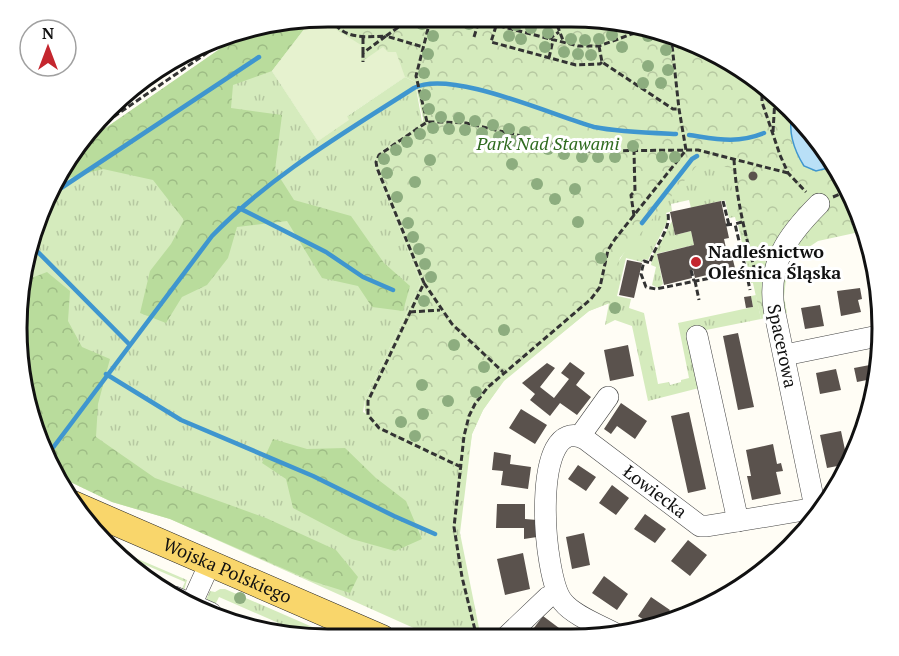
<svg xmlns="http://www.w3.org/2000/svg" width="899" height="656" viewBox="0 0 899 656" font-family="'PT Serif',serif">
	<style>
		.grass { fill: url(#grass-tufts) }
		.forest { fill: url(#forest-crowns) }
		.park { fill: url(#park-crowns) }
		.pitch { fill: #e6f2cf }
		.water { fill: #b9e0f7; stroke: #3f96cf; stroke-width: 1.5 }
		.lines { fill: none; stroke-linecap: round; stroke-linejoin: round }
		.stream { stroke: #3f96cf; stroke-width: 4.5 }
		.building { fill: #5a524d }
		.minor-casing { stroke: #444; stroke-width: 22 }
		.major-casing { stroke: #222; stroke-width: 27 }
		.path { stroke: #333; stroke-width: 3; stroke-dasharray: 6 3; stroke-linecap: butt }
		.minor { stroke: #fff; stroke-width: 21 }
		.major { stroke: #f9d66b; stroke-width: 26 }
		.tree { fill: #8dad7f }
		.poi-dot { fill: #c4262e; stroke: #fff; stroke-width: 2 }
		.labels { text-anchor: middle; stroke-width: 6; stroke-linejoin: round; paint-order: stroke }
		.park-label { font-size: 18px; font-style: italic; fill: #2f6b1f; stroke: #fff }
		.poi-label { font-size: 18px; font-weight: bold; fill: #111; stroke: #fff; text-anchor: start }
		.street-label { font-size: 18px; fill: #111; stroke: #fff }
		.rim { fill: none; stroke: #111; stroke-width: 3 }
	</style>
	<defs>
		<pattern id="grass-tufts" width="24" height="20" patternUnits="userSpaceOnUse" patternTransform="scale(1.5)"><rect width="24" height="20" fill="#d5ebbd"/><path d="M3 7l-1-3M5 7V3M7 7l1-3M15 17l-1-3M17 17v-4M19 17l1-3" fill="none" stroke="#b6c8a1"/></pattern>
		<pattern id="forest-crowns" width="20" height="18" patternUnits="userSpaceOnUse" patternTransform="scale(1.5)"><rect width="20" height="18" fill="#b9dc9c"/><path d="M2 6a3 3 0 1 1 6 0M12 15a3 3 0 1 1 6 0" fill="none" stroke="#9ebc85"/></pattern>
		<pattern id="park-crowns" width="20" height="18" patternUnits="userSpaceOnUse" patternTransform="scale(1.5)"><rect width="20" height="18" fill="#d5ebbd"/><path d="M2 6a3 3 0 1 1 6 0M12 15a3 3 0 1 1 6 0" fill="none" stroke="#b6c8a1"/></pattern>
	</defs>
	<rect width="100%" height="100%" fill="#fffdf5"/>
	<path class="grass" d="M 312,19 L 272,71 L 318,141 L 348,120 L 346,117 L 405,77 L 415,82 L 422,122 L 379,153 L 374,160 L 376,170 L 421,283 L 365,399 L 363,412 L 462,470 L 480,401 L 604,285 L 684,156 L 769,172 L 758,282 L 751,283 L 738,225 L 740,225 L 739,221 L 736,221 L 735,217 L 729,218 L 725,200 L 691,208 L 689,200 L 671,204 L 672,211 L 666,213 L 668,220 L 648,260 L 643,259 L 642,262 L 626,258 L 617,296 L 631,299 L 629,308 L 644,313 L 658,384 L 669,382 L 670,385 L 681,382 L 681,380 L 689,378 L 678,323 L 753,307 L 751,296 L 756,295 L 761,319 L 691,333 L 703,387 L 648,401 L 632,326 L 615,320 L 605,325 L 609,303 L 589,311 L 504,380 L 483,410 L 472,434 L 460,533 L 481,638 L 436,638 L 170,519 L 112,502 L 56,475 L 40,448 L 19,368 L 19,287 L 48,191 L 78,147 L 253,26 Z
		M 672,221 L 675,235 L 691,231 L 694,245 L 655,254 L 657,254 L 663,284 L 658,288 L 652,285 L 656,267 L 651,265 L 653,255 Z
		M 101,539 L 117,550 L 187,580 L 183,594 L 180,593 L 185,582 L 111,550 Z
		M 220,589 L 225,589 L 340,639 L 315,639 L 219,597 L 214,607 L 205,602 L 210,591 L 215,592 Z"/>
	<path class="forest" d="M 312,19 L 272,71 L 233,85 L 231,108 L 282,115 L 275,170 L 294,200 L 351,216 L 384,263 L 410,286 L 403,311 L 372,307 L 358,286 L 322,278 L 287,221 L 237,227 L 228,258 L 207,285 L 182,297 L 166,323 L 140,313 L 150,271 L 171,244 L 184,220 L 153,180 L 103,169 L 54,182 L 78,147 L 253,26 Z
		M 47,272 L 70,291 L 68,321 L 82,347 L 110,359 L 98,404 L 96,437 L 155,478 L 266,518 L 336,550 L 358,577 L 350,593 L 312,581 L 170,519 L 112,502 L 56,475 L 40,448 L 19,368 L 19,287 L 21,282 Z
		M 273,439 L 307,449 L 345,448 L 376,478 L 406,501 L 422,539 L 395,551 L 352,539 L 293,508 L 286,479 L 262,463 Z"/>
	<path class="park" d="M 328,17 L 571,17 L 651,27 L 744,69 L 818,138 L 864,231 L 818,241 L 788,261 L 784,297 L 787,313 L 761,319 L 730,180 L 732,168 L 699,163 L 620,258 L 610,303 L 589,311 L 504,381 L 483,410 L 472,434 L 466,473 L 379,431 C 368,421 363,414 365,399 L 421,283 L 376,170 L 374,160 L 379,153 L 423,121 L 423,118 L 415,82 L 405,77 L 347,116 L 349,120 L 318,141 L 272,71 L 312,19 Z"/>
	<path class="pitch" d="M 318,18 L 361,45 L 361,62 L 383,47 L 388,52 L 396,52 L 405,77 L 347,116 L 349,120 L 318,141 L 272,71 L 312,19 Z"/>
	<path class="water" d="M 792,114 L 818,138 L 832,167 L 816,171 L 804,166 C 794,150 788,132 792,114 Z"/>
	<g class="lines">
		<path class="stream" d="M 689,135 C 717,139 736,144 764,133
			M 46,198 L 259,57
			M 239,208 L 326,252 L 363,277 L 393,290
			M 642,223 L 692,159 L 697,156
			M 32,246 L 129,344
			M 106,374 L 181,420 L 313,476 L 394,516 L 435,534
			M 46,457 L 212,236 C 270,176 344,133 414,88 C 451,69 554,116 594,127 C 618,132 652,133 676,134"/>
	</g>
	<path class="building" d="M748.5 176a4.5 4.5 0 1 1 9 0a4.5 4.5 0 1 1-9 0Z
		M 721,201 L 729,238 L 724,239 L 728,257 L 732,256 L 735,268 L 695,278 L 693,270 L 691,270 L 692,278 L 664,285 L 657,254 L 694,245 L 691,231 L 675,235 L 670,212 Z
		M 627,260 L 642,263 L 634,298 L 619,295 Z
		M 860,288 L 862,299 L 858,300 L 861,312 L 841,316 L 837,291 Z
		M 751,296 L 753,307 L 746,308 L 744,297 Z
		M 820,305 L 824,326 L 805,329 L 801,308 Z
		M 738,333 L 754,407 L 738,410 L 723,336 Z
		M 628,345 L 634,376 L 610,381 L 604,350 Z
		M 570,362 L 585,373 L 576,385 L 591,397 L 577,415 L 560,403 L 550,416 L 530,400 L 535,394 L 522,383 L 547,363 L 555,368 L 540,387 L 554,398 L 569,379 L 561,373 Z
		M 875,364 L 877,378 L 857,382 L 854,368 Z
		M 836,369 L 841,390 L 820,394 L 816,373 Z
		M 621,403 L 647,421 L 635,439 L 617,426 L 611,434 L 604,429 Z
		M 521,409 L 547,425 L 535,444 L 509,428 Z
		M 689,412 L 706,489 L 688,493 L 671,416 Z
		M 841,431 L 848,464 L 827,468 L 820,435 Z
		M 773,444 L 777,464 L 781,463 L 783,471 L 776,472 L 781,494 L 752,500 L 747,476 L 751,476 L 746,450 Z
		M 494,452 L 511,455 L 510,464 L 531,467 L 528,489 L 501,485 L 503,471 L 492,470 Z
		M 578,465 L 596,477 L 586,491 L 568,479 Z
		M 612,485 L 629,498 L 616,515 L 599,503 Z
		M 497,504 L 525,504 L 525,519 L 537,520 L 537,537 L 524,539 L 524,528 L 496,528 Z
		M 645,514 L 666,529 L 655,543 L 634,529 Z
		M 584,533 L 590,565 L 572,569 L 566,537 Z
		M 688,540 L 707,555 L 690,576 L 671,561 Z
		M 523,553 L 530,589 L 505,595 L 497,559 Z
		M 604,576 L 628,594 L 617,610 L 592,593 Z
		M 651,597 L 670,610 L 661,623 L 653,626 L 638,616 Z
		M 543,616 L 567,634 L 565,637 L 527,637 Z"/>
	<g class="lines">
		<g class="minor-casing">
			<g id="minor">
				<path d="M 697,336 L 738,521 L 816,508"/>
				<path d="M 785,355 L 878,336"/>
				<path d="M 580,436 L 608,397"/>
				<path d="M 816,512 L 774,309 C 767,263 788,235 819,204"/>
				<path d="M 175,597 L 211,613"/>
				<path d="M 190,607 L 210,563"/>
				<path id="s1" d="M 618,635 C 602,626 574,616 563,602 C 542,578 530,410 585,439 L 700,526 L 707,526 L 738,521"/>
				<path d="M 506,637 L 548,597 L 557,593"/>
			</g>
		</g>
		<g class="major-casing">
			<g id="major">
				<path id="s2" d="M 73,504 L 382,638"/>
			</g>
		</g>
		<path class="path" d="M 331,17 C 341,40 365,37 386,36 L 363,53 L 363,62
			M 413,17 L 386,36 L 423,47
			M 464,17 L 578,46 L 599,46 L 651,27
			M 537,17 L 555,19
			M 554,17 L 564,43
			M 633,25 L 637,33
			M 496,26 L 491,42 L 576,65 L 600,64 L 602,62
			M 474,37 L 479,21
			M 363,38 L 363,53
			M 549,39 L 559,32
			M 599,46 L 602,62 L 673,109 L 679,109
			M 549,58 L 553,40
			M 762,86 L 762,102 L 780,155 L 788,173 L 806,192
			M 427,122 L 416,76 L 431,17
			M 773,132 L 775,98
			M 84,137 L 239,31
			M 734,159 C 736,199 746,237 756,275
			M 833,197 L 845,192
			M 723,201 L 729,225
			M 668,214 C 671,230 654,246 650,263 L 644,261 L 641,274 L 646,287 L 656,289 L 746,271 L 750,290
			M 634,216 L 631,195 L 635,191 L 634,151
			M 742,222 L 735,224 L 746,271
			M 726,225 L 735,224
			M 691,270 L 694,281
			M 695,281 L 699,300
			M 424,283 L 452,324 L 503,372
			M 410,312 L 440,310
			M 461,467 L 379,428 L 368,415 L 368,401 L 424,283 L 377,168 L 376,162 L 379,155 L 427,122 L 443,122 L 466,123 L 585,151 L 698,150 L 788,173
			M 477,638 L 462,577 L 454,527 L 464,436 L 469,416 L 475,404 L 488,387 L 591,299 L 600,287 L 608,250 L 615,239 L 686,150 L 679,109 L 671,36"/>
		<use href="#minor" class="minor"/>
		<use href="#major" class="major"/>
	</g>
	<g class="tree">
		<circle cx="422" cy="24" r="6"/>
		<circle cx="469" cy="24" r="6"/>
		<circle cx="516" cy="25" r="6"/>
		<circle cx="531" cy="28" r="6"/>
		<circle cx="548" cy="33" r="6"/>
		<circle cx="612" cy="35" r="6"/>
		<circle cx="433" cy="36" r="6"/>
		<circle cx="509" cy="36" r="6"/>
		<circle cx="648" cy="36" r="6"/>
		<circle cx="521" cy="39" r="6"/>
		<circle cx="571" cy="39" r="6"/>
		<circle cx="599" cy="39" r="6"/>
		<circle cx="585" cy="40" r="6"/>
		<circle cx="545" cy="47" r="6"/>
		<circle cx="622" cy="47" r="6"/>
		<circle cx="666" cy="50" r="6"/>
		<circle cx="564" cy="52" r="6"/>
		<circle cx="428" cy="54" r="6"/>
		<circle cx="578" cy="54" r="6"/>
		<circle cx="591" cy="55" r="6"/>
		<circle cx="648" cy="66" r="6"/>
		<circle cx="668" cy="70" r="6"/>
		<circle cx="424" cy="73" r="6"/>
		<circle cx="643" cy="83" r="6"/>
		<circle cx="661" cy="83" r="6"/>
		<circle cx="425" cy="95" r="6"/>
		<circle cx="429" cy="109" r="6"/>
		<circle cx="441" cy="117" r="6"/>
		<circle cx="459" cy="118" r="6"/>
		<circle cx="475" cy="121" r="6"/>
		<circle cx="493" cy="125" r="6"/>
		<circle cx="433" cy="128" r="6"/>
		<circle cx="449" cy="129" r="6"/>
		<circle cx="509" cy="129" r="6"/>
		<circle cx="465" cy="130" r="6"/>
		<circle cx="525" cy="132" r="6"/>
		<circle cx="482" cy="133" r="6"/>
		<circle cx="420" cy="134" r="6"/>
		<circle cx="499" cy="137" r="6"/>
		<circle cx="514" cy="141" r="6"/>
		<circle cx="407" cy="142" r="6"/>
		<circle cx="532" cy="145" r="6"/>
		<circle cx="633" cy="146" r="6"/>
		<circle cx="548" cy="149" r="6"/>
		<circle cx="396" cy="150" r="6"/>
		<circle cx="564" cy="154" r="6"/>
		<circle cx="582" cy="157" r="6"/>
		<circle cx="598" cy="157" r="6"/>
		<circle cx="615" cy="157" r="6"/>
		<circle cx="662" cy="157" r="6"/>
		<circle cx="675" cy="157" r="6"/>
		<circle cx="384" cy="159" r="6"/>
		<circle cx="430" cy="160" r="6"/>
		<circle cx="512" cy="164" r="6"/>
		<circle cx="387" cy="173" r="6"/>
		<circle cx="415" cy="182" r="6"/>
		<circle cx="537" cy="184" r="6"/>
		<circle cx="575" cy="189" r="6"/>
		<circle cx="397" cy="197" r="6"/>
		<circle cx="555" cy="199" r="6"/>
		<circle cx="578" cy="222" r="6"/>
		<circle cx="408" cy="223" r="6"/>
		<circle cx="413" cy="237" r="6"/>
		<circle cx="419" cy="249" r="6"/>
		<circle cx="601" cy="258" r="6"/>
		<circle cx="425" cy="264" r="6"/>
		<circle cx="431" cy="277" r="6"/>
		<circle cx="424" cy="301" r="6"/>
		<circle cx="615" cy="308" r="6"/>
		<circle cx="504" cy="330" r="6"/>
		<circle cx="454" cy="345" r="6"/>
		<circle cx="484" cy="367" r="6"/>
		<circle cx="422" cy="385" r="6"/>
		<circle cx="476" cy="392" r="6"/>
		<circle cx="448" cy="401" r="6"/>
		<circle cx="423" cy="414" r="6"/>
		<circle cx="401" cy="422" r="6"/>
		<circle cx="415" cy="436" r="6"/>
		<circle cx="240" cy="598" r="6"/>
	</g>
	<circle class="poi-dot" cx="696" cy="262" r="6"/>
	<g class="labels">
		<g class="park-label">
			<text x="548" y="150">Park Nad Stawami</text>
		</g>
		<g class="poi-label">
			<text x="708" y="258">Nadleśnictwo<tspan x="708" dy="21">Oleśnica Śląska</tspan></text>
		</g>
		<g class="street-label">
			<text transform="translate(782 346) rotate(78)" y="6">Spacerowa</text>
			<text dy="6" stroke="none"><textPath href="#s1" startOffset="345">Łowiecka</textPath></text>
			<text dy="6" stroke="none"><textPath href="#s2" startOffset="168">Wojska Polskiego</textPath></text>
		</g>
	</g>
	<path d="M0 0H899V656H0ZM328 27H571A301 301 0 0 1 872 328V328A301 301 0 0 1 571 629H328A301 301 0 0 1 27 328V328A301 301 0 0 1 328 27Z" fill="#fff" fill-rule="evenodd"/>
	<path class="rim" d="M328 27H571A301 301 0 0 1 872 328V328A301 301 0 0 1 571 629H328A301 301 0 0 1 27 328V328A301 301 0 0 1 328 27Z"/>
	<g transform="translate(48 48)"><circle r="28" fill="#ffffff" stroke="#a0a0a0" stroke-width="1.5"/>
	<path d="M0-4.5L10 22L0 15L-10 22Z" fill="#c4262e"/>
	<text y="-9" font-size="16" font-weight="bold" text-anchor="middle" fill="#111111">N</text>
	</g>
</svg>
